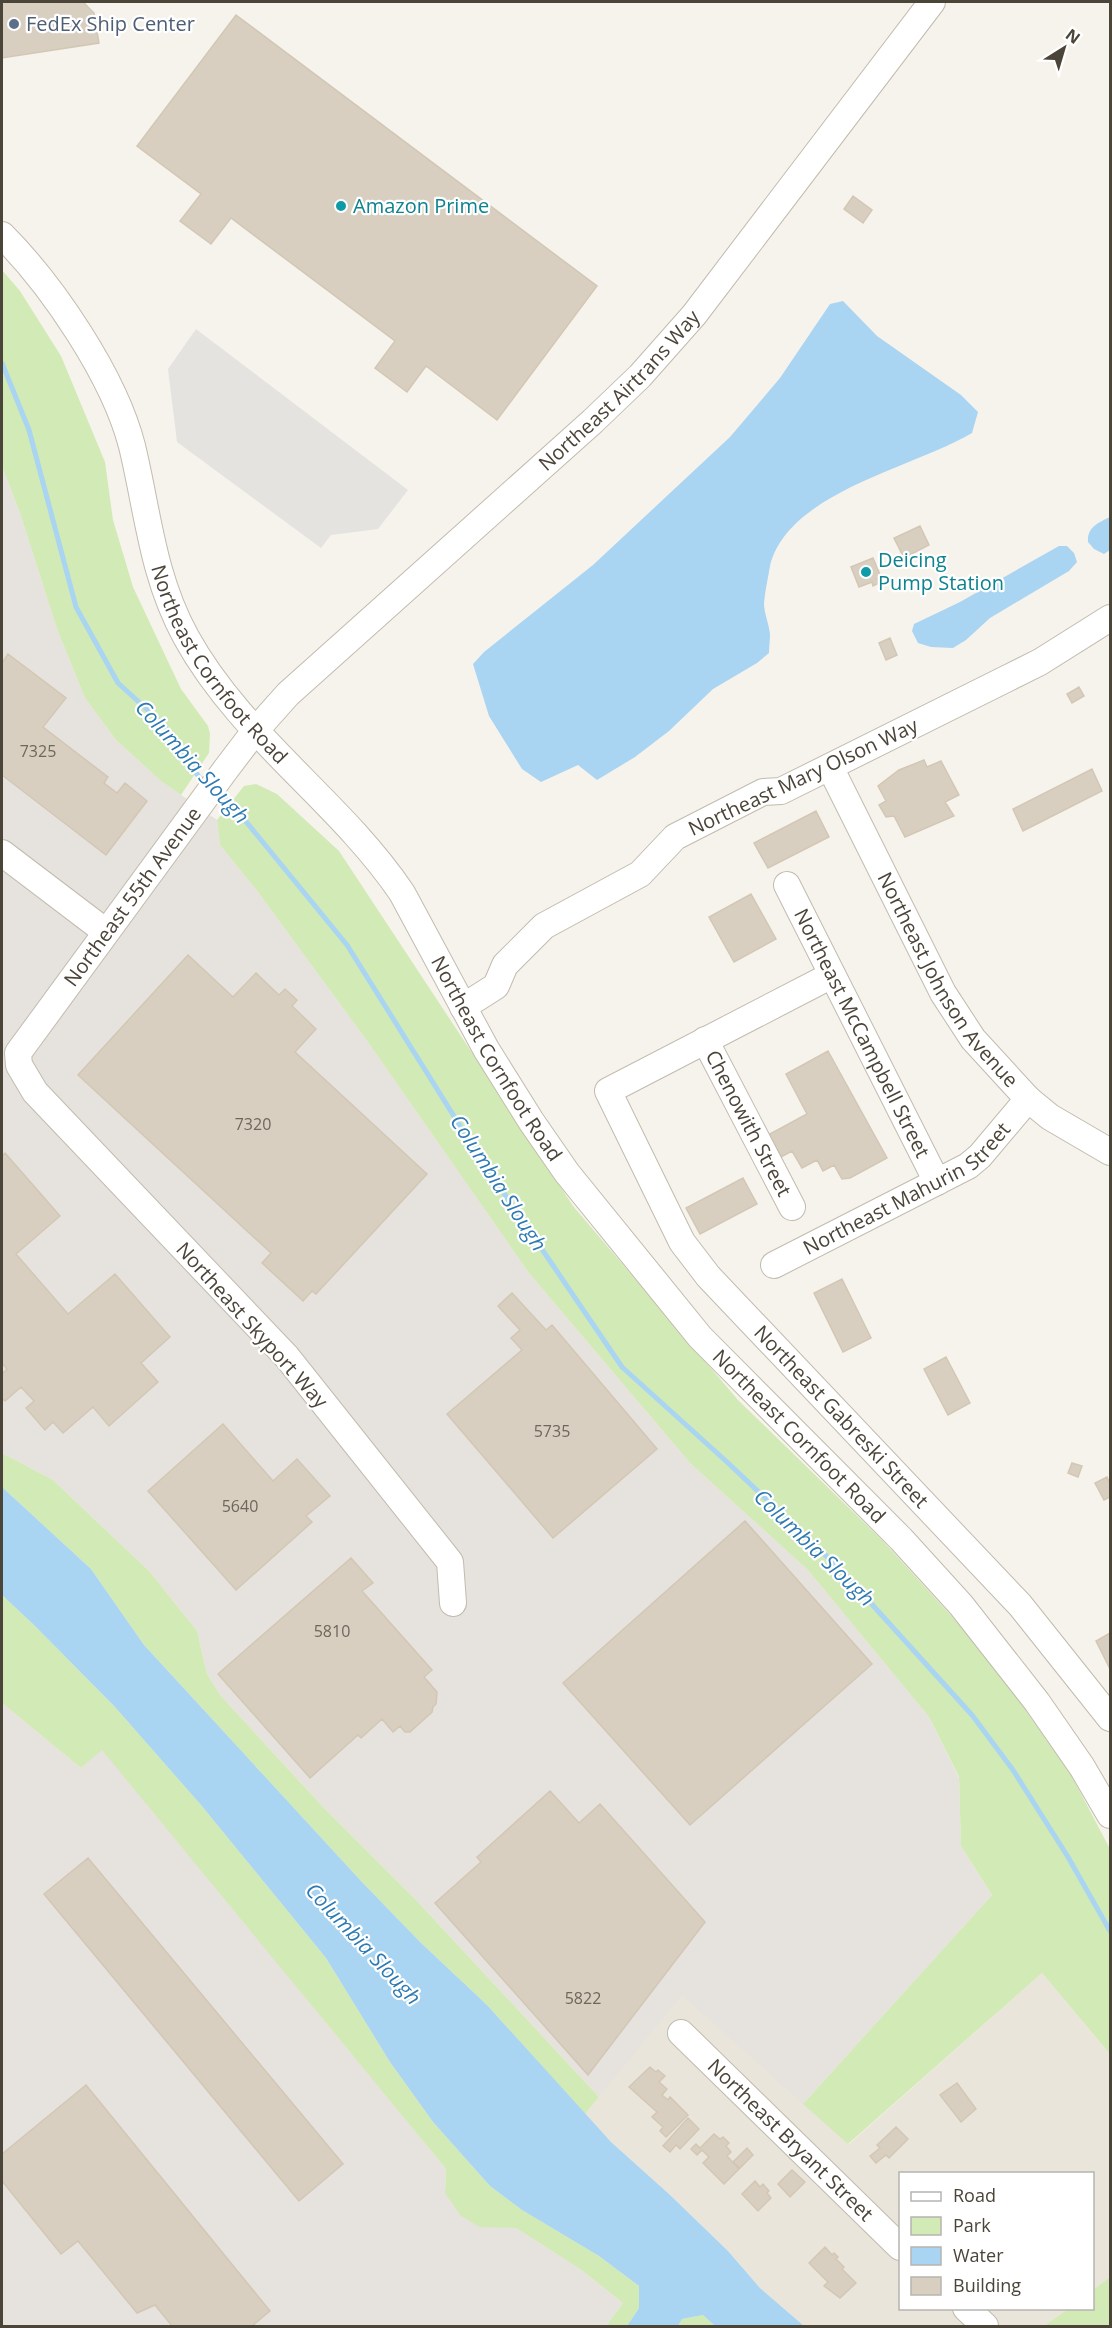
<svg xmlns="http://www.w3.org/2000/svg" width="1112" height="2328" viewBox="0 0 1112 2328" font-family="'Open Sans',sans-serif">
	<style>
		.residential { fill: #eae5da }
		.industrial { fill: #e6e2dd }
		.green { fill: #d2eab5 }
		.parking { fill: #e5e3e0 }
		.water { fill: #a9d4f2 }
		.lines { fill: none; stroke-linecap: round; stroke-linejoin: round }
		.stream { stroke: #a9d4f2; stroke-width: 5 }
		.building { fill: #d8cfc1; stroke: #d3c7b4; stroke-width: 1.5 }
		.minor-casing { stroke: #c2bbae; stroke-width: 28 }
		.minor { stroke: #fff; stroke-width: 26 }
		.service-dot { fill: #5c6f8a; stroke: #fff; stroke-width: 2 }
		.culture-dot { fill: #0f9aa8; stroke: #fff; stroke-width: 2 }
		.labels { text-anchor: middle; stroke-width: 4.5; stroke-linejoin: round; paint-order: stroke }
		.number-label { font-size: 16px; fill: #6e675b }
		.service-label { font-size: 20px; fill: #4e5e75; stroke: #fff; text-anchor: start }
		.culture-label { font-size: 20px; fill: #0d838f; stroke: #fff; text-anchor: start }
		.street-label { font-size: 20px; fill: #4b4439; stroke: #fff }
		.water-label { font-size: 21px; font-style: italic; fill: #2e7ab2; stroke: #fff }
	</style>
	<rect width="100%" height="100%" fill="#f6f3ec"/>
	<path class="residential" d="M 1042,1973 L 1110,2054 L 1110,2277 L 1093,2290 L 1092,2174 L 900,2174 L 900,2308 L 1068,2309 L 1044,2326 L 804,2326 L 760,2288 L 728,2251 L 669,2194 L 611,2142 L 585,2114 L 682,1994 L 849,2144 Z"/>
	<path class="industrial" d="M 2,466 L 20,513 L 57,629 L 85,698 L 116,740 L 161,781 L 217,820 L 220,845 L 258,892 L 370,1045 L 529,1273 L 690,1463 L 808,1570 L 929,1717 L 959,1778 L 961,1846 L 992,1895 L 803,2104 L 682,1995 L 599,2097 L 415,1899 L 322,1806 L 220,1695 L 207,1674 L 197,1631 L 150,1572 L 53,1480 L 2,1453 Z
		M 2,1703 L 81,1768 L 102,1749 L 446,2169 L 445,2193 L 500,2227 L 516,2228 L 580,2269 L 623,2303 L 606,2326 L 2,2326 Z"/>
	<path class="green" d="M 2,270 L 20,291 L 61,356 L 105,462 L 113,520 L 133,587 L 181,689 L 208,726 L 210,734 L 209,753 L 181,795 L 161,781 L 116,740 L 85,698 L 57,629 L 20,513 L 2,466 Z
		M 256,784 L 277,794 L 339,851 L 573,1206 L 738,1400 L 883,1541 L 986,1654 L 1070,1773 L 1110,1849 L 1110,2054 L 1042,1973 L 848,2144 L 803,2104 L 992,1895 L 961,1846 L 959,1777 L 929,1717 L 808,1570 L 690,1463 L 529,1273 L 370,1045 L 258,892 L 220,845 L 217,820 L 244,786 Z
		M 2,1453 L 53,1480 L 150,1572 L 197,1631 L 207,1674 L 220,1695 L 322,1806 L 415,1899 L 599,2097 L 585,2114 L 487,2005 L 420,1942 L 361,1881 L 144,1645 L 91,1569 L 2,1487 Z
		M 2,1595 L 34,1625 L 115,1707 L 201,1805 L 326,1958 L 390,2062 L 433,2122 L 490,2186 L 522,2210 L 599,2256 L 639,2286 L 639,2308 L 627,2326 L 606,2326 L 623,2303 L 580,2269 L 516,2228 L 480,2227 L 461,2216 L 445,2193 L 446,2169 L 102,1750 L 81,1768 L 2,1703 Z
		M 1110,2277 L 1110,2326 L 1044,2326 L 1068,2309 L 1092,2308 L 1093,2290 Z
		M 703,2315 L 715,2326 L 678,2326 L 682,2319 Z"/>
	<path class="parking" d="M 196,329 L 408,490 L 378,529 L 331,535 L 321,548 L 177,442 L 168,369 Z"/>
	<path class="water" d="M 843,301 L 877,336 L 961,395 L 978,412 L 972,433 C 913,468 788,492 770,566 C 768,578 765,591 764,603 C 764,613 769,624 770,634 C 770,640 769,647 769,653 L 757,663 L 713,689 L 669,731 L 635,757 L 597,780 L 578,765 L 541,782 L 522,769 L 489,716 L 473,664 L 484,652 L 593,565 L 730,437 L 780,378 L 830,304 Z
		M 1110,517 L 1110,550 L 1104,554 L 1094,549 L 1088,542 C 1087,527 1098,523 1110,517 Z
		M 1059,546 L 1067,546 L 1074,553 L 1077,562 L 1069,571 L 990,618 L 966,640 L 953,648 L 931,647 L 918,643 L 912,631 L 914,624 L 960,602 Z
		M 2,1487 L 91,1569 L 144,1645 L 361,1881 L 420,1942 L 487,2005 L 611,2142 L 669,2194 L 728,2251 L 760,2288 L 804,2326 L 715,2326 L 703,2315 L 682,2319 L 678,2326 L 627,2326 L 639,2308 L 639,2286 L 599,2256 L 522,2210 L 490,2186 L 433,2122 L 390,2062 L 326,1958 L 201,1805 L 115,1707 L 34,1625 L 2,1595 Z"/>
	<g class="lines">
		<path class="stream" d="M 2,363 L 29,430 L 76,607 L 118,683 L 163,724 L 199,777 L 208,784
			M 217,792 L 230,802 L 347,945 L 482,1161 L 622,1367 L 727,1462 L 840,1569 L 972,1715 L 1013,1770 L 1068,1857 L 1110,1931"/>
	</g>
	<path class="building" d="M 2,2 L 83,2 L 94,13 L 99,43 L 2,58 Z
		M 236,15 L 597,286 L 497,420 L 426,366 L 407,392 L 375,368 L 395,341 L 231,218 L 211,244 L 180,221 L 201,194 L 137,146 Z
		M 853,196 L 872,210 L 863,223 L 844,209 Z
		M 920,526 L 929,545 L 904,558 L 894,538 Z
		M 873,558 L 881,577 L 877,579 L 879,583 L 873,586 L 872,582 L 859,587 L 851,567 Z
		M 890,638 L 897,655 L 886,660 L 879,643 Z
		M 8,654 L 66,698 L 43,727 L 108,777 L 104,783 L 117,793 L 125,783 L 147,801 L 106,855 L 2,775 L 2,663 Z
		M 1079,687 L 1084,696 L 1072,703 L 1067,694 Z
		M 924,760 L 927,767 L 941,761 L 959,795 L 945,802 L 954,816 L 905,837 L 894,816 L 886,817 L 879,805 L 886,801 L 878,786 L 899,770 Z
		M 1092,769 L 1102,791 L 1023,831 L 1013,809 Z
		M 816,811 L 829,837 L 768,868 L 754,843 Z
		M 751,894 L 776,939 L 734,962 L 709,917 Z
		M 188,955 L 233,997 L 256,973 L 279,995 L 285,989 L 297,1000 L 292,1006 L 316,1029 L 295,1052 L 427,1174 L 316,1294 L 312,1291 L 303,1301 L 262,1263 L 271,1253 L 78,1075 Z
		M 828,1051 L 887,1158 L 850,1178 L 842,1179 L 834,1165 L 823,1171 L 817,1160 L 802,1168 L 792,1151 L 781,1157 L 768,1135 L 807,1114 L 786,1074 Z
		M 5,1153 L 60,1216 L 16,1254 L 68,1314 L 115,1274 L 170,1337 L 141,1363 L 158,1382 L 109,1426 L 93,1407 L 63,1433 L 53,1422 L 45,1430 L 26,1408 L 34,1401 L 21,1387 L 5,1401 L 2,1398 L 2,1374 L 7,1369 L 2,1363 L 2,1156 Z
		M 743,1178 L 757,1204 L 700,1234 L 686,1208 Z
		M 842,1279 L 871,1338 L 843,1352 L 814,1293 Z
		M 512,1293 L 546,1330 L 552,1325 L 657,1449 L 553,1538 L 447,1414 L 522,1350 L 511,1338 L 520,1330 L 498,1306 Z
		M 946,1357 L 970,1403 L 948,1415 L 924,1369 Z
		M 223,1424 L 273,1481 L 297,1459 L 330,1496 L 306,1516 L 312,1522 L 236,1590 L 148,1491 Z
		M 1072,1463 L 1082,1466 L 1078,1477 L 1068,1473 Z
		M 1107,1477 L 1110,1484 L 1110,1497 L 1104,1500 L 1095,1483 Z
		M 745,1521 L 872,1664 L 690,1825 L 563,1683 Z
		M 351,1558 L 373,1583 L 362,1591 L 432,1670 L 424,1677 L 437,1692 L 436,1704 L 433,1707 L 432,1712 L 410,1732 L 405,1732 L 400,1726 L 393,1732 L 382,1719 L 361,1738 L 358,1735 L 310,1778 L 218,1674 Z
		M 1110,1633 L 1110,1669 L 1096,1641 Z
		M 550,1791 L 579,1823 L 600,1804 L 705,1922 L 588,2075 L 435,1903 L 481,1862 L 477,1857 Z
		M 88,1858 L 343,2164 L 299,2201 L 44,1894 Z
		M 650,2067 L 656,2072 L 658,2070 L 665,2076 L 659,2082 L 667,2089 L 662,2095 L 668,2100 L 670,2097 L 688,2115 L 666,2137 L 660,2131 L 663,2127 L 652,2117 L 657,2112 L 629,2087 Z
		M 957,2083 L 976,2109 L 961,2122 L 940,2095 Z
		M 86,2085 L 270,2311 L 252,2326 L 172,2326 L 155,2305 L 137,2313 L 78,2241 L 61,2254 L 2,2181 L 2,2154 Z
		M 688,2118 L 699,2129 L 680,2149 L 676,2145 L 670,2152 L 663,2146 Z
		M 896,2127 L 908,2139 L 889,2158 L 886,2155 L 876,2163 L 870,2156 L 880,2148 L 877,2145 Z
		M 714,2134 L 720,2139 L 723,2137 L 729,2143 L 726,2146 L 731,2152 L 727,2156 L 739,2169 L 724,2184 L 703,2163 L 709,2157 L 702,2150 L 697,2155 L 691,2149 L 696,2144 L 700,2148 Z
		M 747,2148 L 753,2155 L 740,2168 L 733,2162 Z
		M 792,2170 L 805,2182 L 790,2197 L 778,2184 Z
		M 755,2181 L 760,2187 L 763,2184 L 769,2191 L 767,2193 L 771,2198 L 758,2211 L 742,2194 Z
		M 825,2247 L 832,2255 L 834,2253 L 838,2257 L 836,2259 L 844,2267 L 842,2269 L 856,2283 L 840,2298 L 824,2286 L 828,2282 L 809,2263 Z"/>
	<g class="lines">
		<g class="minor-casing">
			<g id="minor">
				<path id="s1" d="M 2,235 C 52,285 114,376 132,446 C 148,512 152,575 186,637 C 241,737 339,800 402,893 L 486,1049 L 531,1121 L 567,1173 L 700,1337 L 901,1539 L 961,1605 L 1037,1702 L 1082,1767 L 1110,1815"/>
				<path id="s2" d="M 830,767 L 943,993 L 973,1039 L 1028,1099 L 1050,1117 L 1110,1152"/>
				<path d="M 2,853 L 106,932"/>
				<path id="s3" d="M 787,885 L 937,1182"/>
				<path id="s4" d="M 832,975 L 608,1091 L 682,1242 L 708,1276 L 1020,1605 L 1110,1718"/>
				<path d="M 463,1007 L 496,986 L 505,965 L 544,926 L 640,874 L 675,837 L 763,792 L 781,791 L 1006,679 L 1040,662 L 1110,618"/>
				<path id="s5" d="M 705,1040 L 792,1207"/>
				<path id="s6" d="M 774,1265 L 968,1166 L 980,1156 L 1028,1099"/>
				<path id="s7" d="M 453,1603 L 450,1562 L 287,1357 L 35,1092 L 19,1065 L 18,1053 L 226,769 L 255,731 L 288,694 L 593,421 L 640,376 L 694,315 L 932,2"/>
				<path id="s8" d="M 681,2033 L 900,2247"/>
				<path d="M 966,2308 L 985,2326"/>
			</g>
		</g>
		<use href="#minor" class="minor"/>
	</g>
	<circle class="service-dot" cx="14" cy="24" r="6"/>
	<g class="culture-dot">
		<circle cx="341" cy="206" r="6"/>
		<circle cx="866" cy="572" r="6"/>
	</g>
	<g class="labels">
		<g class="number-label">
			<text x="38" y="757">7325</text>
			<text x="253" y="1130">7320</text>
			<text x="552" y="1437">5735</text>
			<text x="240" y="1512">5640</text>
			<text x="332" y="1637">5810</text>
			<text x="583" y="2004">5822</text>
		</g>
		<g class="service-label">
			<text x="26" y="31">FedEx Ship Center</text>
		</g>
		<g class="culture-label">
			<text x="353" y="213">Amazon Prime</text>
			<text x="878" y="567">Deicing<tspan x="878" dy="23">Pump Station</tspan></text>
		</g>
		<g class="street-label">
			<text dy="7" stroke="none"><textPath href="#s7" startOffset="1611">Northeast Airtrans Way</textPath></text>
			<text dy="7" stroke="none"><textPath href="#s1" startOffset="490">Northeast Cornfoot Road</textPath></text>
			<text transform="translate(803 777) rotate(-25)" y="7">Northeast Mary Olson Way</text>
			<text dy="7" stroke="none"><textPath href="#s7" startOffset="906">Northeast 55th Avenue</textPath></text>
			<text dy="7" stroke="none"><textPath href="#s2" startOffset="244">Northeast Johnson Avenue</textPath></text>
			<text dy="7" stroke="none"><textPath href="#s3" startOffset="166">Northeast McCampbell Street</textPath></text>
			<text dy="7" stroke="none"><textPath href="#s1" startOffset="976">Northeast Cornfoot Road</textPath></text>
			<text dy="7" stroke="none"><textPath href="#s5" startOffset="94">Chenowith Street</textPath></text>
			<text dy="7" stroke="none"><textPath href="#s6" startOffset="154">Northeast Mahurin Street</textPath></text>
			<text transform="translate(252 1325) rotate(48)" y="7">Northeast Skyport Way</text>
			<text dy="7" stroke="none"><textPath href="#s4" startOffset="657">Northeast Gabreski Street</textPath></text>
			<text dy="7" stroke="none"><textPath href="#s1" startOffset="1462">Northeast Cornfoot Road</textPath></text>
			<text dy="7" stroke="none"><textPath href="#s8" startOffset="153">Northeast Bryant Street</textPath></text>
		</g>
		<g class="water-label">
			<text transform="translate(192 762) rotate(48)" y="7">Columbia Slough</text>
			<text transform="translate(498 1183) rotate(57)" y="7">Columbia Slough</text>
			<text transform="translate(814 1548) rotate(44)" y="7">Columbia Slough</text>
			<text transform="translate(363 1944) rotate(47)" y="7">Columbia Slough</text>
		</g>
	</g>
	<rect width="1112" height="2328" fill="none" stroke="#4b4439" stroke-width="6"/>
	<rect x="899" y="2172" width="195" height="138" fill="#ffffff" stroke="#b7b4b0" stroke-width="1.5"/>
	<rect x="911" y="2192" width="30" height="9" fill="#ffffff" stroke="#b7b4b0" stroke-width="1.5"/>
	<text x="953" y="2202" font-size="18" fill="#4b4439">Road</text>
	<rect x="911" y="2217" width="30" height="18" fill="#d2eab5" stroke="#b7b4b0" stroke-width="1.5"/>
	<text x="953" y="2232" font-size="18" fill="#4b4439">Park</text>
	<rect x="911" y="2247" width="30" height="18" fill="#a9d4f2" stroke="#b7b4b0" stroke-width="1.5"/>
	<text x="953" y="2262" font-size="18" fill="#4b4439">Water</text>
	<rect x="911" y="2277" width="30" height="18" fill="#d8cfc1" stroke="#b7b4b0" stroke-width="1.5"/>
	<text x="953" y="2292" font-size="18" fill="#4b4439">Building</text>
	<g transform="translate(1064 48) rotate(37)" stroke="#ffffff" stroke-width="4.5" paint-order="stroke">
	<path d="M0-4.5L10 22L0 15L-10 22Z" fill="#4b4439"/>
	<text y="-9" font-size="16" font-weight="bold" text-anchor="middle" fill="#4b4439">N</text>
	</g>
</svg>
